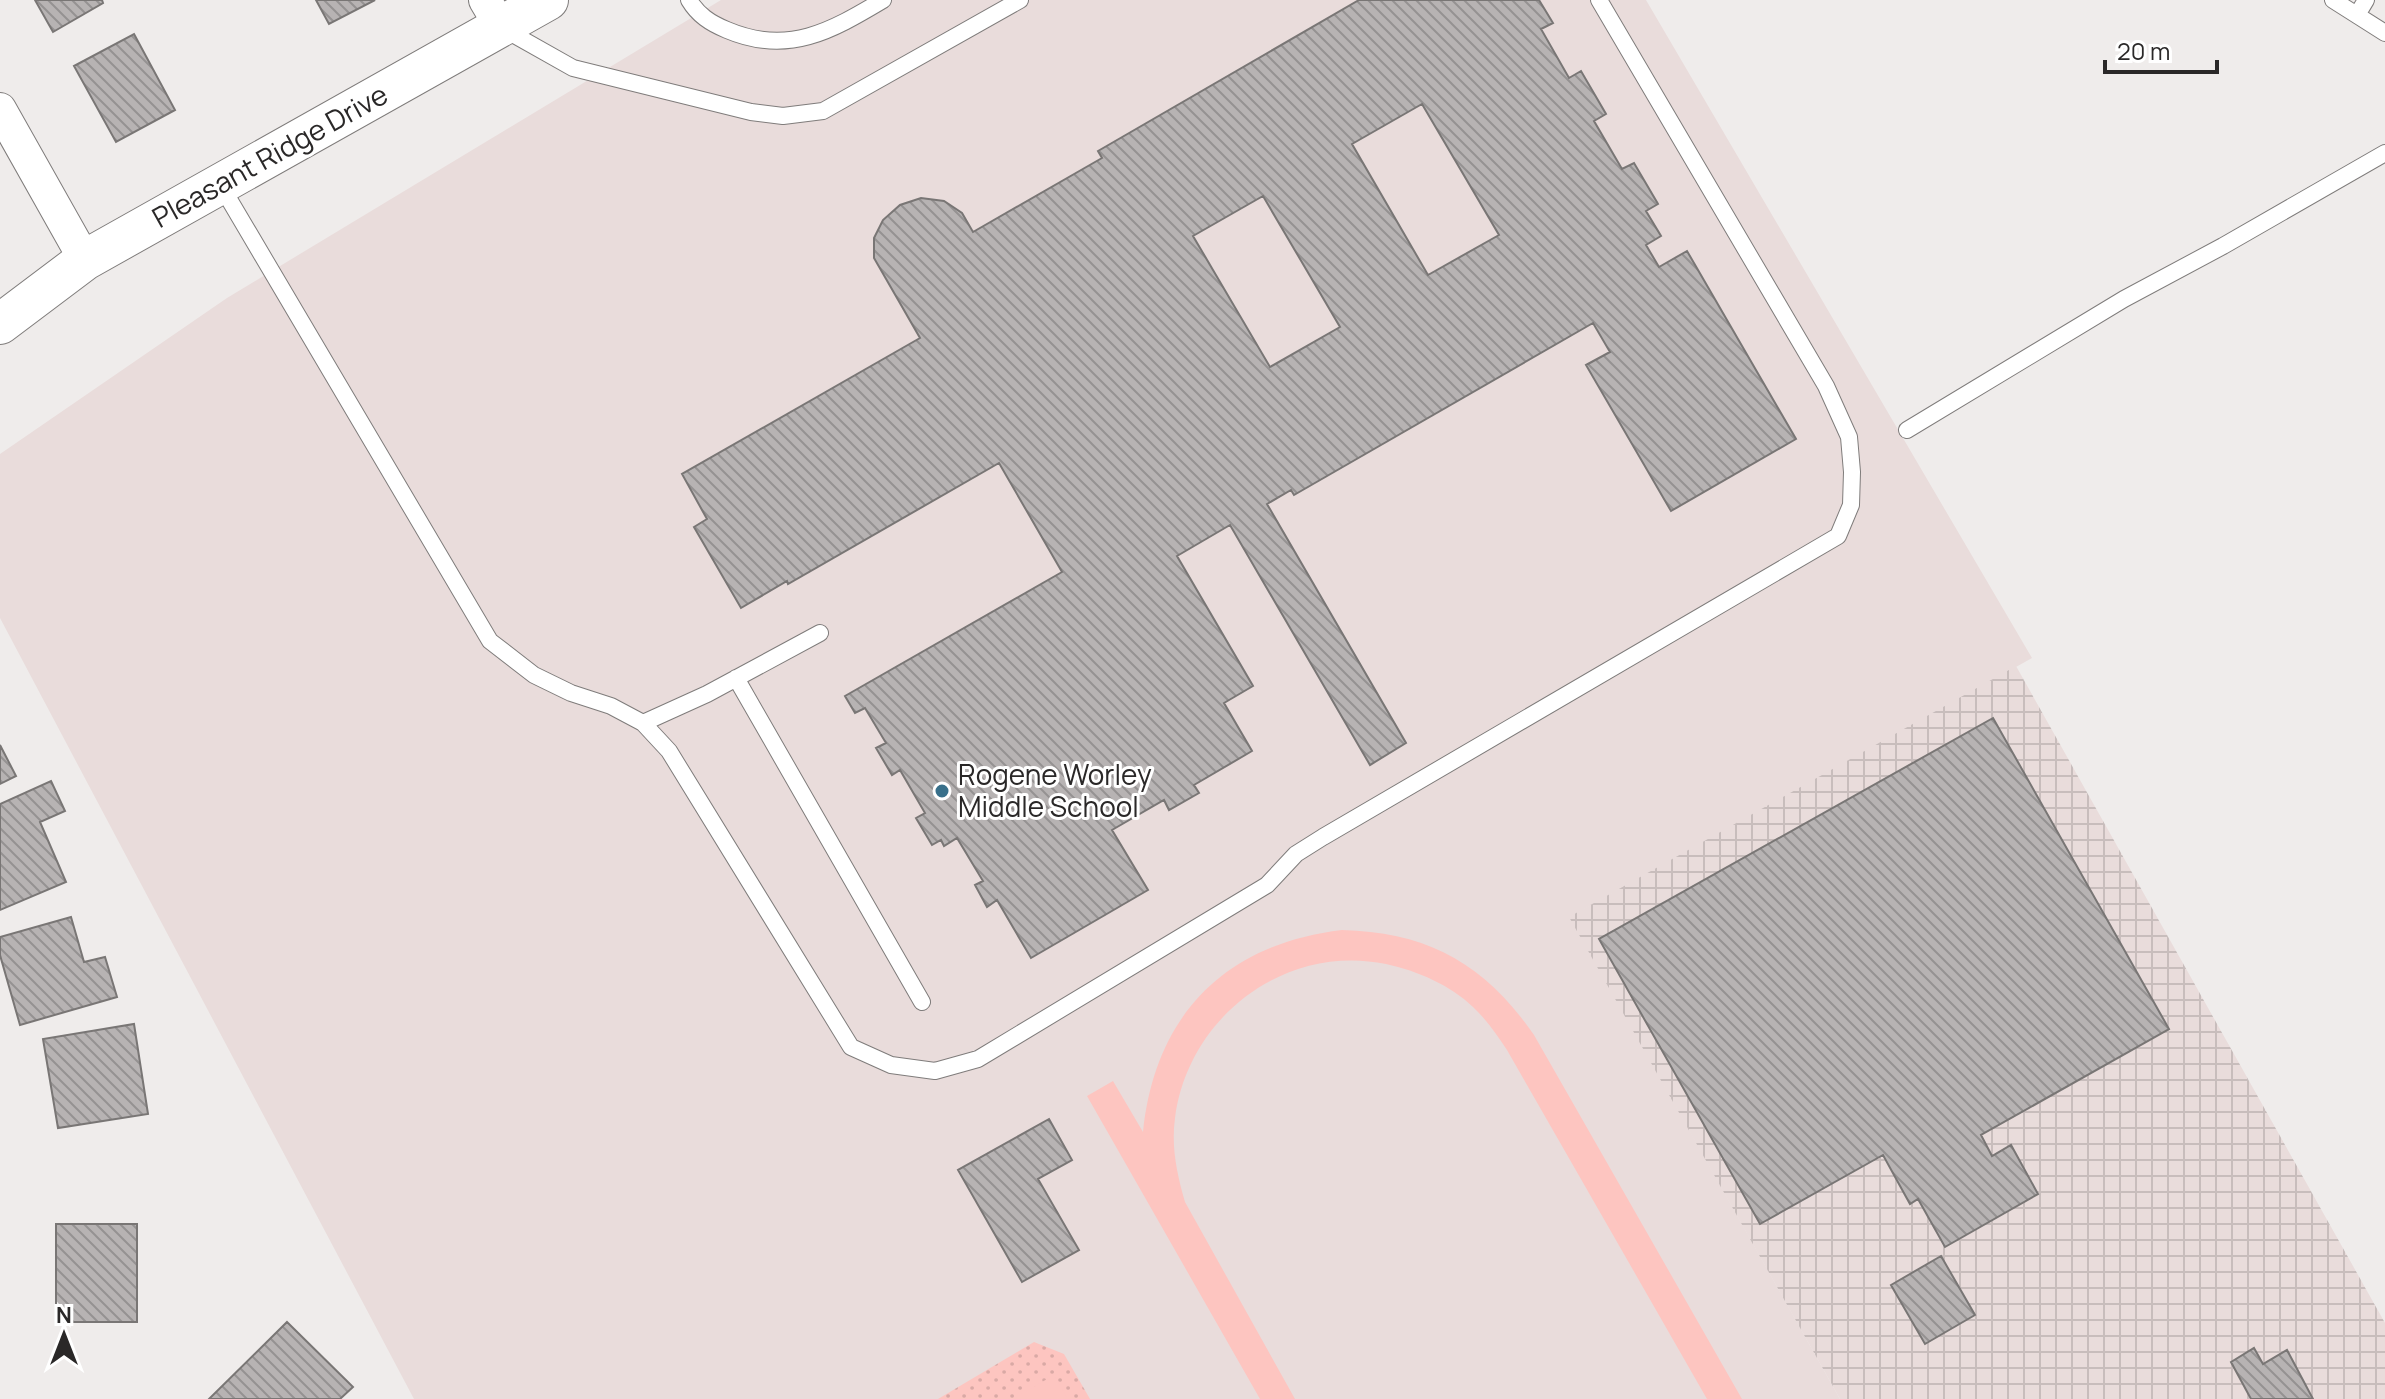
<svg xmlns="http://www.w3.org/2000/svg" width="2385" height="1399" viewBox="0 0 2385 1399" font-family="Manrope,sans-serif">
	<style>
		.built { fill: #e9dcdb }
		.industrial { fill: url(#industrial-grid) }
		.green { fill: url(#green-dots) }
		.pitch { fill: #fdc5c0 }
		.building { fill: url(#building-back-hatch); stroke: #797675; stroke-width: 2; fill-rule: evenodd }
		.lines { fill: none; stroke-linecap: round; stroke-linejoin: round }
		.service-casing { stroke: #7f7c7b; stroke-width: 18 }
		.minor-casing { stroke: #7f7c7b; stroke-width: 34 }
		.tertiary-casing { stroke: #7f7c7b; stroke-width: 42 }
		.service { stroke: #fff; stroke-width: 16 }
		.minor { stroke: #fff; stroke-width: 32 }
		.tertiary { stroke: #fff; stroke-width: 40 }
		.poi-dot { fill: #386f8a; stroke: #fff; stroke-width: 3 }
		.labels { text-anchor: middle; stroke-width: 6; stroke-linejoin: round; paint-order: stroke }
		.street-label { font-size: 28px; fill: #2a2828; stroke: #fff }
		.poi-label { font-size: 28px; fill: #2a2828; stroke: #fff; text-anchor: start }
	</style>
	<defs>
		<pattern id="industrial-grid" width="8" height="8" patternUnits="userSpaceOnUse" patternTransform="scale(2)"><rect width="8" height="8" fill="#e9dcdb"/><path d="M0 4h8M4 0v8" fill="none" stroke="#c8bdbc"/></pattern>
		<pattern id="green-dots" width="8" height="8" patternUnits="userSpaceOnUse" patternTransform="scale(2)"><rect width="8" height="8" fill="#fdc5c0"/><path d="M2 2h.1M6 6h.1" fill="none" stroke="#d9a9a5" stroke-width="1.8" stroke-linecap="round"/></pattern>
		<pattern id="building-back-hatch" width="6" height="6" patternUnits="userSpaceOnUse" patternTransform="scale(2)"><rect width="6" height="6" fill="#b7b3b3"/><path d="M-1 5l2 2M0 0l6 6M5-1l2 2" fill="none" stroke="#959292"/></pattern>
	</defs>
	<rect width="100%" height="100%" fill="#efeceb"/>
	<path class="built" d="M 721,0 L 1646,0 L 2032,658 L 1570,917 L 1840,1399 L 414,1399 L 0,618 L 0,454 L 227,298 Z"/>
	<path class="industrial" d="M 2016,666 L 2385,1323 L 2385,1399 L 1840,1399 L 1569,917 Z"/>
	<path class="green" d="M 1034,1342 L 1064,1354 L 1090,1399 L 938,1399 Z"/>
	<path class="pitch" d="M 1342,930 C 1428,932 1485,964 1534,1035 L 1742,1399 L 1707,1399 L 1507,1050 C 1497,1035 1487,1020 1473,1007 C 1450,985 1418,971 1386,964 C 1285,943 1188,1017 1175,1118 C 1171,1147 1177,1174 1185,1202 L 1295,1399 L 1260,1399 L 1087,1096 L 1113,1081 L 1143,1132 C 1155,1015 1225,944 1342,930 Z
		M 1054,1375 L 1068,1399 L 1013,1399 Z"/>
	<path class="building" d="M 35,0 L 102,0 L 103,3 L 53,32 Z
		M 316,0 L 375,0 L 329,24 Z
		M 1359,0 L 1539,0 L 1553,23 L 1541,29 L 1569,78 L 1581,71 L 1606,114 L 1594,121 L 1622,169 L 1634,163 L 1658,204 L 1646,211 L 1661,236 L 1646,245 L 1659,267 L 1687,251 L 1796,439 L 1671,511 L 1586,365 L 1610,352 L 1593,323 L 1294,495 L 1291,490 L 1267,504 L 1406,743 L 1370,765 L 1230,525 L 1177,556 L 1253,686 L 1224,703 L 1252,751 L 1194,785 L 1199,793 L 1169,810 L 1164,800 L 1112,830 L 1148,890 L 1031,958 L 997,900 L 987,907 L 975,885 L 983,881 L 957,838 L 944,846 L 941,840 L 932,845 L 916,818 L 925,813 L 900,770 L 892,775 L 876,748 L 886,743 L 865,708 L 855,713 L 845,696 L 1062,572 L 999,463 L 788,584 L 787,581 L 741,608 L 694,527 L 707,519 L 682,474 L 920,338 L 874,258 L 874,238 L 883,220 L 900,205 L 921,198 L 944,201 L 962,213 L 973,232 L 1102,158 L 1098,151 ZM 1422,104 L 1499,235 L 1428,275 L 1352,144 ZM 1263,196 L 1340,327 L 1270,367 L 1193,236 Z
		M 134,34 L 175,110 L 116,142 L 74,66 Z
		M 1993,718 L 2169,1029 L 1981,1135 L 1992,1156 L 2011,1145 L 2038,1194 L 1945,1247 L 1918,1199 L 1910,1204 L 1883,1155 L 1760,1224 L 1599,939 Z
		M 0,745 L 16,776 L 0,784 Z
		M 51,781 L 65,811 L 40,822 L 66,882 L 0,910 L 0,804 Z
		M 71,917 L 84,962 L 105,957 L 117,997 L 20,1025 L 0,955 L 0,937 Z
		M 134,1024 L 148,1114 L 58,1128 L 43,1039 Z
		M 1049,1119 L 1072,1160 L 1038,1179 L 1079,1250 L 1022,1282 L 958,1170 Z
		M 56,1224 L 137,1224 L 137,1322 L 56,1322 Z
		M 1941,1256 L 1975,1315 L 1925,1344 L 1891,1285 Z
		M 287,1322 L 353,1387 L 340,1399 L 209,1399 Z
		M 2254,1348 L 2263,1364 L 2287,1350 L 2313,1399 L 2251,1399 L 2231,1362 Z"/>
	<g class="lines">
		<g class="service-casing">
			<path id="service" d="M 689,0 C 698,15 710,23 727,30 C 788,56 831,31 883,0
				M 2333,0 L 2385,33
				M 2357,15 L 2366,0
				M 502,28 L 573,68 L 751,112 L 783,116 L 823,111 L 1020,0
				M 220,184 L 490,641 L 534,675 L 571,693 L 611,706 L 643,723 L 669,751 L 851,1047 L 891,1065 L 935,1071 L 978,1059 L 1267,885 L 1296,854 L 1323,837 L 1838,536 L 1851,505 L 1852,472 L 1849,437 L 1826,386 L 1599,0
				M 1907,430 L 2124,299 L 2223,246 L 2385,153
				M 736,678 L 922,1002
				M 643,723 L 707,694 L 820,633"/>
		</g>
		<g class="minor-casing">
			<path id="minor" d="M 485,0 L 501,27
				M 0,109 L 85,260"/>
		</g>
		<g class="tertiary-casing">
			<path id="tertiary" d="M 0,324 L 85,260 L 548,0"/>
		</g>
		<use href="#service" class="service"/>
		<use href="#minor" class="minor"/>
		<use href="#tertiary" class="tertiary"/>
	</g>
	<circle class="poi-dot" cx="942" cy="791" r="8"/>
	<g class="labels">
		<g class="street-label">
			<text transform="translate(270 156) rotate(-29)" y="10">Pleasant Ridge Drive</text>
		</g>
		<g class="poi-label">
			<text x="958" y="785">Rogene Worley<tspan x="958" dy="32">Middle School</tspan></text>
		</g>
	</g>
	<g transform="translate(64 1335)" stroke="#ffffff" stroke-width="6" paint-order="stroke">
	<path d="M0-6L14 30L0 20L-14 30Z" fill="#2a2828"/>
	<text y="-12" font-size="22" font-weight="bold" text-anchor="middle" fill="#2a2828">N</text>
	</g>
	<path d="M2105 60v12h112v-12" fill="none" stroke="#2a2828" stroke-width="4"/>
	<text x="2117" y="60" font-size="24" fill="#2a2828" stroke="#ffffff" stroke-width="6" paint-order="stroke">20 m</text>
</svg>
